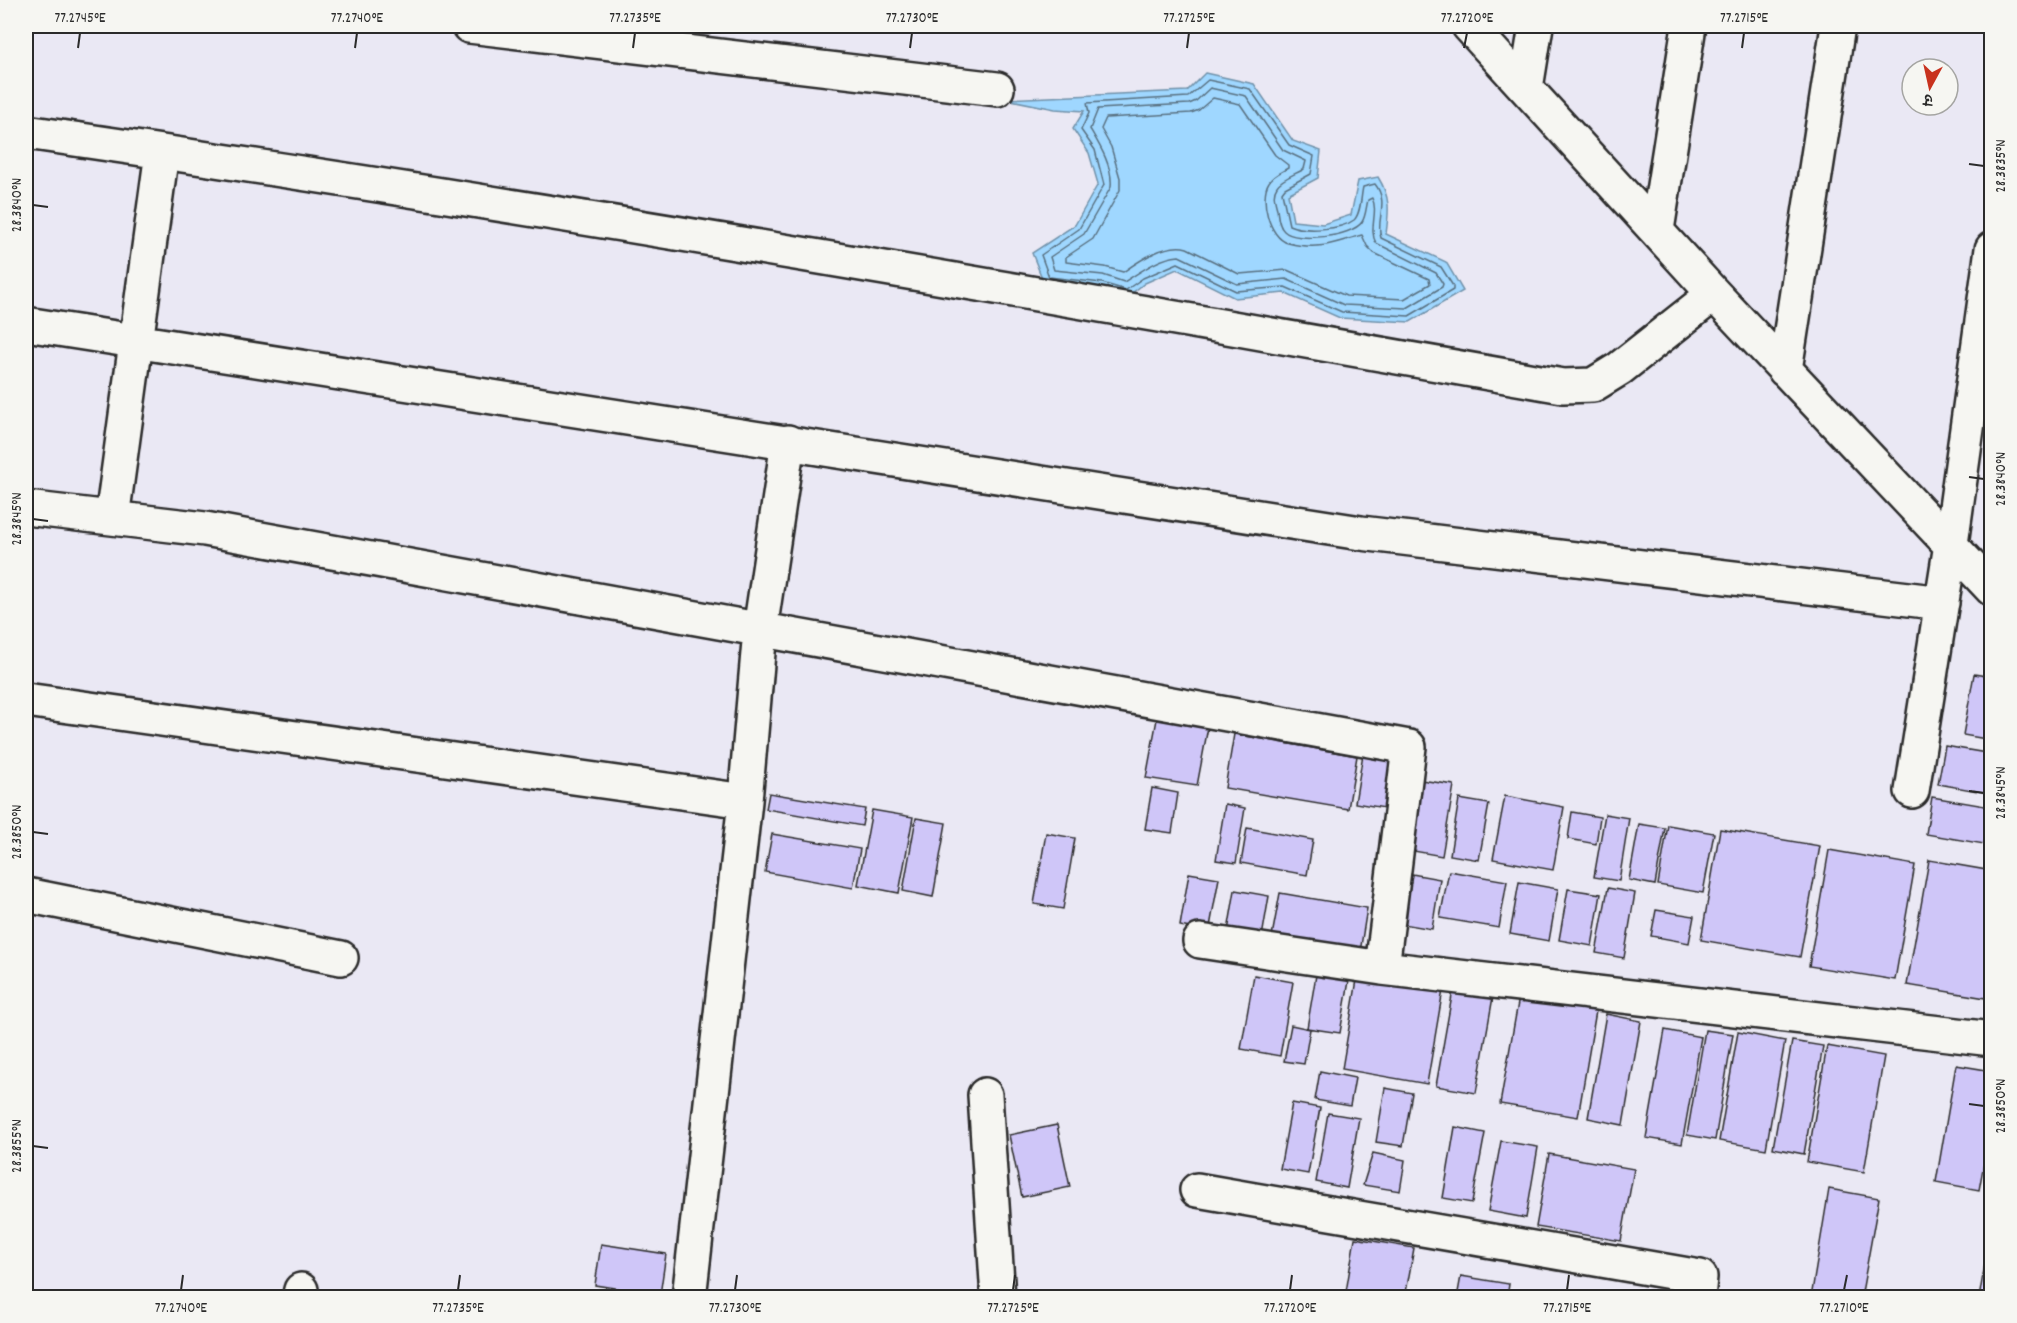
<svg xmlns="http://www.w3.org/2000/svg" width="2017" height="1323" viewBox="0 0 2017 1323" font-family="Dekko,'Playpen Sans Deva',sans-serif">
	<style>
		.water { fill: #9fd7ff; stroke: #7192aa; stroke-width: 1.5 }
		.lines { fill: none; stroke-linecap: round; stroke-linejoin: round }
		.shore { stroke: #597080; stroke-width: 1.5 }
		.building { fill: #cfc6f8; stroke: #2b2b2b; stroke-width: 1.5 }
		.minor-casing { stroke: #2b2b2b; stroke-width: 38 }
		.minor { stroke: #f6f6f2; stroke-width: 33 }
		.ticks { fill: none; stroke: #2b2b2b; stroke-width: 2 }
		.neatline { fill: none; stroke: #2b2b2b; stroke-width: 2 }
		.ticks-label { font-size: 15px; text-anchor: middle; fill: #2b2b2b }
	</style>
	<rect width="100%" height="100%" fill="#eae8f4"/>
	<filter id="ink" filterUnits="userSpaceOnUse"><feTurbulence type="fractalNoise" baseFrequency=".0167" numOctaves="2"/><feDisplacementMap in="SourceGraphic" scale="12" xChannelSelector="R" yChannelSelector="G"/><feConvolveMatrix kernelMatrix="1 2 1 2 8 2 1 2 1" color-interpolation-filters="sRGB"/></filter>
	<g filter="url(#ink)">
		<path class="water" d="M 1205,73 L 1254,84 L 1293,141 L 1321,151 L 1318,178 L 1288,194 L 1293,221 L 1323,224 L 1351,215 L 1358,181 L 1378,177 C 1391,198 1389,211 1386,234 L 1446,262 L 1463,291 L 1410,322 L 1340,318 L 1284,293 L 1235,298 L 1177,269 L 1145,283 L 1127,297 L 1044,283 L 1032,253 L 1075,225 L 1098,184 L 1089,153 L 1073,129 L 1084,111 L 1055,109 L 1006,99 L 1187,91 Z"/>
		<g class="lines">
			<path class="shore" d="M 1208,80 L 1250,89 L 1289,145 L 1314,156 L 1311,174 L 1285,188 L 1282,192 L 1289,225 C 1304,232 1341,230 1354,220 C 1361,214 1361,195 1363,187 L 1375,184 C 1390,203 1375,220 1381,238 L 1441,267 L 1453,286 L 1453,290 L 1409,316 L 1342,312 L 1285,287 L 1236,291 L 1178,263 L 1143,278 L 1126,290 L 1102,283 L 1049,277 L 1041,255 L 1079,229 L 1104,185 L 1095,150 L 1081,130 L 1089,113 L 1087,103 L 1188,97 Z
				M 1210,88 L 1246,96 L 1283,150 L 1306,161 L 1304,169 C 1296,174 1282,178 1277,186 C 1272,193 1275,201 1277,209 C 1278,216 1278,225 1284,231 C 1296,243 1352,237 1362,222 C 1366,216 1366,207 1368,200 L 1372,198 C 1379,212 1368,229 1376,243 L 1436,273 L 1443,284 L 1442,287 L 1407,308 L 1344,305 L 1286,279 L 1237,284 L 1179,256 C 1160,257 1140,272 1124,282 L 1103,275 L 1054,270 L 1050,257 L 1084,234 L 1111,187 C 1113,167 1100,146 1090,129 L 1098,109 L 1189,104 L 1196,101 Z
				M 1213,98 L 1240,104 L 1275,155 L 1288,165 L 1288,168 C 1281,172 1273,175 1269,182 C 1259,197 1269,238 1288,243 C 1319,251 1333,243 1362,235 L 1367,246 L 1374,253 L 1429,279 L 1430,284 L 1404,299 L 1346,296 L 1287,270 L 1239,274 L 1187,248 C 1166,242 1139,261 1123,272 L 1105,267 L 1066,262 L 1066,257 L 1093,239 L 1120,190 L 1120,178 L 1111,147 L 1101,129 L 1106,118 L 1191,113 L 1199,110 Z"/>
		</g>
		<path class="building" d="M 1974,674 L 1992,677 L 1992,740 L 1963,735 Z
			M 1157,719 L 1208,727 L 1197,786 L 1146,778 Z
			M 1234,734 L 1357,756 L 1348,809 L 1225,788 Z
			M 1945,746 L 1992,754 L 1992,769 L 1988,793 L 1938,784 Z
			M 1363,754 L 1399,760 L 1390,809 L 1355,803 Z
			M 1414,779 L 1454,785 L 1442,856 L 1402,849 Z
			M 1152,788 L 1178,793 L 1172,833 L 1145,829 Z
			M 769,793 L 865,809 L 862,826 L 766,809 Z
			M 1505,796 L 1564,807 L 1553,870 L 1493,859 Z
			M 1932,797 L 1991,807 L 1984,844 L 1926,834 Z
			M 1459,799 L 1489,804 L 1479,860 L 1450,855 Z
			M 1225,804 L 1245,808 L 1236,863 L 1216,860 Z
			M 872,810 L 913,817 L 899,893 L 858,885 Z
			M 1572,812 L 1600,817 L 1596,844 L 1568,839 Z
			M 1605,814 L 1629,818 L 1619,881 L 1594,877 Z
			M 916,818 L 946,823 L 933,897 L 903,891 Z
			M 1639,824 L 1665,828 L 1655,885 L 1629,880 Z
			M 1668,825 L 1714,833 L 1703,893 L 1658,885 Z
			M 1247,828 L 1313,840 L 1307,875 L 1241,863 Z
			M 1720,829 L 1820,846 L 1800,957 L 1701,940 Z
			M 1046,833 L 1075,838 L 1063,909 L 1034,904 Z
			M 772,834 L 860,849 L 853,888 L 765,872 Z
			M 1829,850 L 1915,865 L 1895,980 L 1809,966 Z
			M 1929,860 L 1992,871 L 1992,999 L 1907,985 Z
			M 1449,871 L 1507,881 L 1499,928 L 1440,918 Z
			M 1189,873 L 1219,878 L 1209,932 L 1180,926 Z
			M 1412,874 L 1440,879 L 1432,929 L 1403,924 Z
			M 1519,882 L 1558,889 L 1549,941 L 1510,934 Z
			M 1608,888 L 1635,893 L 1624,958 L 1596,953 Z
			M 1568,889 L 1601,894 L 1592,946 L 1559,940 Z
			M 1235,890 L 1269,896 L 1262,937 L 1228,931 Z
			M 1280,893 L 1367,908 L 1360,952 L 1272,936 Z
			M 1656,910 L 1694,916 L 1689,943 L 1651,936 Z
			M 1359,968 L 1444,984 L 1427,1084 L 1342,1069 Z
			M 1317,969 L 1350,975 L 1340,1033 L 1307,1028 Z
			M 1254,975 L 1293,982 L 1280,1056 L 1241,1049 Z
			M 1453,990 L 1493,997 L 1476,1093 L 1436,1086 Z
			M 1519,997 L 1596,1011 L 1578,1117 L 1500,1104 Z
			M 1606,1014 L 1641,1021 L 1623,1125 L 1588,1118 Z
			M 1291,1025 L 1310,1029 L 1304,1064 L 1284,1061 Z
			M 1665,1030 L 1701,1037 L 1682,1144 L 1646,1138 Z
			M 1705,1030 L 1733,1034 L 1715,1140 L 1687,1135 Z
			M 1738,1032 L 1785,1041 L 1766,1149 L 1719,1141 Z
			M 1792,1041 L 1823,1046 L 1804,1154 L 1773,1148 Z
			M 1827,1046 L 1884,1056 L 1864,1172 L 1807,1162 Z
			M 1956,1065 L 1992,1071 L 1992,1120 L 1979,1190 L 1936,1182 Z
			M 1320,1071 L 1355,1078 L 1350,1106 L 1315,1100 Z
			M 1385,1088 L 1412,1093 L 1403,1146 L 1376,1142 Z
			M 1292,1103 L 1320,1108 L 1308,1174 L 1280,1169 Z
			M 1328,1113 L 1359,1118 L 1347,1188 L 1316,1182 Z
			M 1057,1125 L 1070,1187 L 1022,1197 L 1009,1135 Z
			M 1455,1127 L 1485,1133 L 1472,1203 L 1443,1198 Z
			M 1501,1141 L 1538,1147 L 1526,1218 L 1488,1211 Z
			M 1373,1153 L 1405,1160 L 1400,1191 L 1363,1185 Z
			M 1549,1154 L 1634,1169 L 1621,1241 L 1536,1227 Z
			M 1829,1189 L 1879,1198 L 1861,1298 L 1811,1298 Z
			M 1992,1224 L 1992,1298 L 1979,1298 Z
			M 1355,1238 L 1414,1248 L 1405,1298 L 1345,1298 Z
			M 601,1244 L 666,1254 L 660,1295 L 595,1285 Z
			M 1461,1276 L 1509,1284 L 1507,1298 L 1457,1298 Z"/>
		<g class="lines">
			<g class="minor-casing">
				<path id="minor" d="M 469,26 L 997,89
					M 1469,26 L 1714,294 L 1992,589
					M 1526,88 L 1536,26
					M 26,132 C 540,206 1052,296 1563,386 L 1593,385 L 1619,369 L 1714,294
					M 1657,230 L 1689,26
					M 26,324 L 1361,533 L 1942,603
					M 1785,370 L 1838,26
					M 26,508 L 205,529 L 1409,747 L 1382,968
					M 112,518 L 162,152
					M 26,700 L 745,801
					M 1912,791 L 1951,544 L 1992,249
					M 26,895 L 341,958
					M 1200,941 L 1382,968 L 1992,1039
					M 985,1095 L 998,1298
					M 1197,1190 L 1700,1277 L 1698,1298
					M 299,1298 L 301,1290
					M 689,1298 L 745,801 L 760,630 L 788,442"/>
			</g>
			<use href="#minor" class="minor"/>
		</g>
	</g>
	<path class="ticks" d="M 78,48 L 80,33M 355,48 L 357,33M 633,48 L 635,33M 910,48 L 912,33M 1187,48 L 1189,33M 1464,48 L 1467,33M 1742,48 L 1744,33M 1969,164 L 1984,166M 33,205 L 48,207M 1969,477 L 1984,479M 33,519 L 48,521M 1969,791 L 1984,793M 33,832 L 48,834M 1969,1104 L 1984,1106M 33,1146 L 48,1148M 181,1290 L 183,1275M 458,1290 L 460,1275M 735,1290 L 737,1275M 1013,1290 L 1015,1275M 1290,1290 L 1292,1275M 1567,1290 L 1569,1275M 1844,1290 L 1847,1275"/>
	<rect width="2017" height="1323" fill="none" stroke="#f6f6f2" stroke-width="66"/>
	<g transform="translate(1930 87) rotate(188)"><circle r="28" fill="#f6f6f2" stroke="#a5a5a2" stroke-width="1.5"/>
	<path d="M0-4.5L10 22L0 15L-10 22Z" fill="#c8321e"/>
	<text y="-9" font-size="16" font-weight="bold" text-anchor="middle" fill="#2b2b2b">उ</text>
	</g>
	<rect x="33" y="33" width="1951" height="1257" class="neatline"/>
	<g class="ticks-label">
		<text x="80" y="22">77.2745°E</text>
		<text x="357" y="22">77.2740°E</text>
		<text x="635" y="22">77.2735°E</text>
		<text x="912" y="22">77.2730°E</text>
		<text x="1189" y="22">77.2725°E</text>
		<text x="1467" y="22">77.2720°E</text>
		<text x="1744" y="22">77.2715°E</text>
		<text transform="translate(2000 166) rotate(-90)" y="5">28.3835°N</text>
		<text transform="translate(16 205) rotate(-90)" y="5">28.3840°N</text>
		<text transform="translate(2000 479) rotate(-90)" y="5">28.3840°N</text>
		<text transform="translate(16 519) rotate(-90)" y="5">28.3845°N</text>
		<text transform="translate(2000 793) rotate(-90)" y="5">28.3845°N</text>
		<text transform="translate(16 832) rotate(-90)" y="5">28.3850°N</text>
		<text transform="translate(2000 1106) rotate(-90)" y="5">28.3850°N</text>
		<text transform="translate(16 1146) rotate(-90)" y="5">28.3855°N</text>
		<text x="181" y="1312">77.2740°E</text>
		<text x="458" y="1312">77.2735°E</text>
		<text x="735" y="1312">77.2730°E</text>
		<text x="1013" y="1312">77.2725°E</text>
		<text x="1290" y="1312">77.2720°E</text>
		<text x="1567" y="1312">77.2715°E</text>
		<text x="1844" y="1312">77.2710°E</text>
	</g>
</svg>
